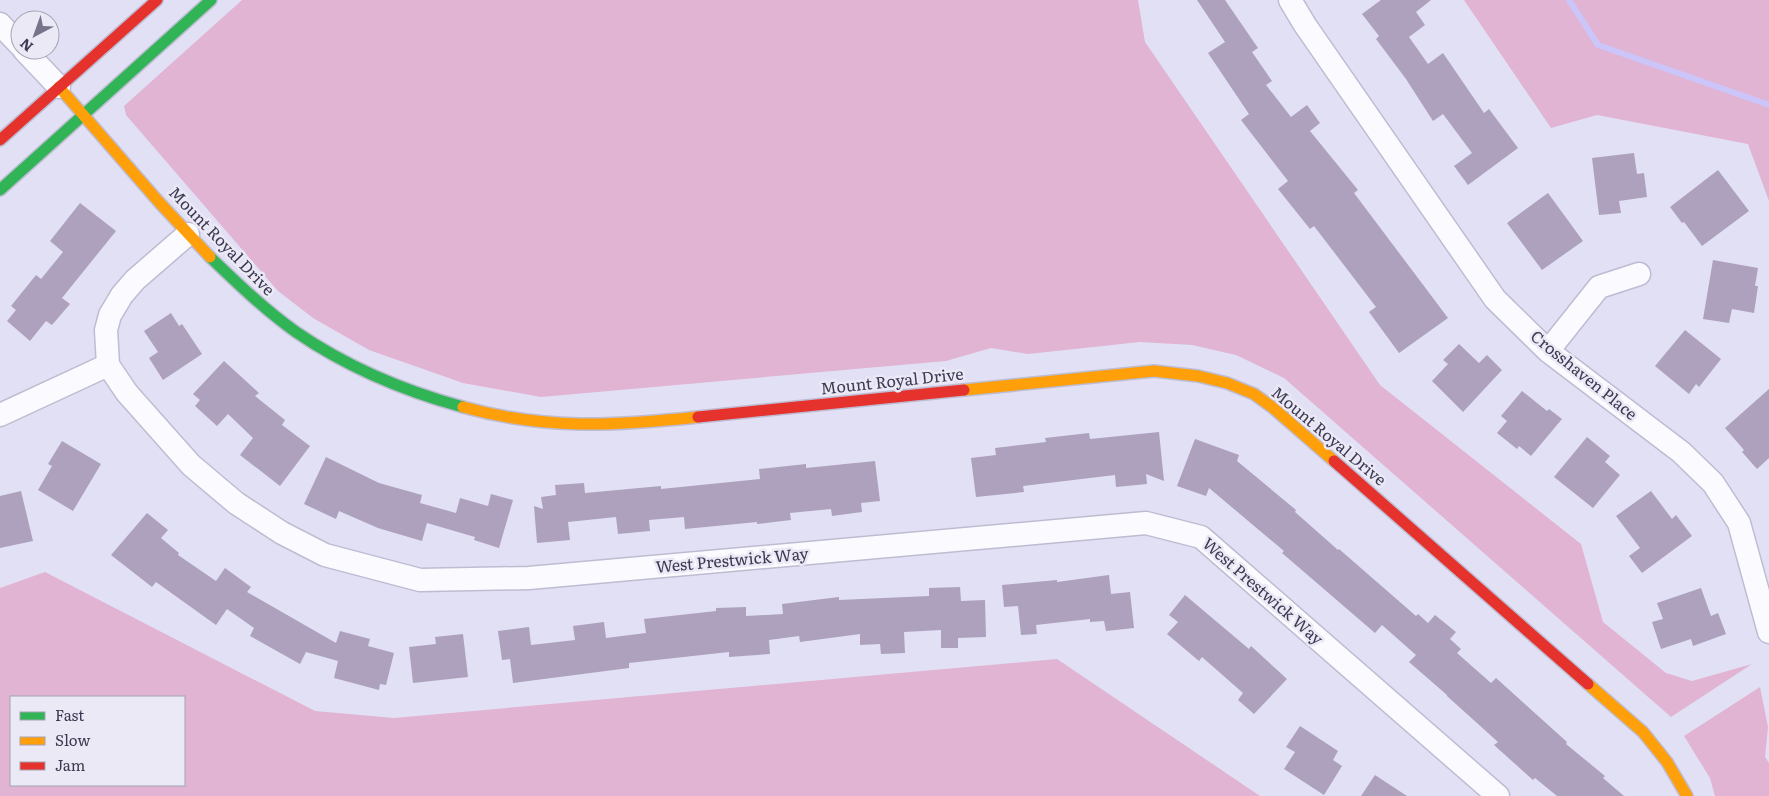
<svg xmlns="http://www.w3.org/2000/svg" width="1769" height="796" viewBox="0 0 1769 796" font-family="Literata,serif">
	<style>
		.green { fill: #e0b4d2; fill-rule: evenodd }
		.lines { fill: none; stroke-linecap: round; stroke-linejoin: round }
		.stream { stroke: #ccc5fa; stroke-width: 6 }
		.building { fill: #ada1bd }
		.street-casing { stroke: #bebcd2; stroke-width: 25 }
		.fast-casing { stroke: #bebcd2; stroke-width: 14 }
		.slow-casing { stroke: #bebcd2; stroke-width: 14 }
		.jam-casing { stroke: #bebcd2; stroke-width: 14 }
		.street { stroke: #fbfafe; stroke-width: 22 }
		.fast { stroke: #30b455; stroke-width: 11 }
		.slow { stroke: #ff9f0a; stroke-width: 11 }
		.jam { stroke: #e5322d; stroke-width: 11 }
		.labels { text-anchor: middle; stroke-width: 5; stroke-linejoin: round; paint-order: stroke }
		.street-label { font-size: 16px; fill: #3c3952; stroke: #eae9f5 }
	</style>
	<rect width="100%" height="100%" fill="#e2e0f5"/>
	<path class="green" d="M 242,0 L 1138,0 L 1145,42 L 1380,385 L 1581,544 L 1603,622 L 1666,673 L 1692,681 L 1752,664 L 1671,717 L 1284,378 L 1236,355 L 1192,345 L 1140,342 L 1028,354 L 991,348 L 946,361 L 541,397 L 463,383 L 369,350 L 313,318 L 278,291 L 126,115 L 124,106 Z
		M 1464,0 L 1769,0 L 1769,201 L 1748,144 L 1597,115 L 1551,128 Z
		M 45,572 L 315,711 L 394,718 L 1057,659 L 1260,796 L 0,796 L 0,588 ZM 11,697 L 184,697 L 184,785 L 11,785 Z
		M 1760,687 L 1768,727 L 1765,757 L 1769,763 L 1769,796 L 1715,796 L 1710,778 L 1684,736 Z"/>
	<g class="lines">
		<path class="stream" d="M 1569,0 L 1598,45 L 1769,105"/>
	</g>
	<path class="building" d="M 1197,0 L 1225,0 L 1258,48 L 1252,52 L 1272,81 L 1266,85 L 1291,117 L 1307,105 L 1320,123 L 1310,131 L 1358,190 L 1354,193 L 1448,318 L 1399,353 L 1369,312 L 1376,307 L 1314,226 L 1310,229 L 1278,189 L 1288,181 L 1241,120 L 1249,114 L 1208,53 L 1225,42 Z
		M 1381,0 L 1431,0 L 1416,12 L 1425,25 L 1409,37 L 1428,64 L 1443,53 L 1484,113 L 1489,109 L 1518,148 L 1468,185 L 1454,166 L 1472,153 L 1443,114 L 1433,121 L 1406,79 L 1376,39 L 1379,36 L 1362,14 Z
		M 1634,153 L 1637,174 L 1644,173 L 1647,197 L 1619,201 L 1621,213 L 1599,215 L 1592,158 Z
		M 1718,170 L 1749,211 L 1702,246 L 1684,222 L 1682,223 L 1670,207 Z
		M 1548,193 L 1583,241 L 1542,270 L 1507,223 Z
		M 80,203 L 116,231 L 62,298 L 70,304 L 52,325 L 46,321 L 30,341 L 7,321 L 16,310 L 11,306 L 36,275 L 41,279 L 63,252 L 50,241 Z
		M 1713,260 L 1758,268 L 1755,286 L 1758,286 L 1754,313 L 1732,309 L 1729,323 L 1703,319 Z
		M 171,313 L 179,326 L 182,324 L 202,354 L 163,380 L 149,358 L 158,352 L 144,331 Z
		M 1685,330 L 1721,359 L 1699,387 L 1696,384 L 1689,394 L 1655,366 Z
		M 1459,344 L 1479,363 L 1487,355 L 1502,370 L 1463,412 L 1432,381 L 1448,364 L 1443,360 Z
		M 224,361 L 259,393 L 255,396 L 285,420 L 282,425 L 310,446 L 280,486 L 240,455 L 253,438 L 228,414 L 217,426 L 195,406 L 200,400 L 193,394 Z
		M 1769,389 L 1769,458 L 1757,469 L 1742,452 L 1744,450 L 1725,428 Z
		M 1522,391 L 1547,411 L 1549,409 L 1562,419 L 1531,456 L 1519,446 L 1517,449 L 1497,433 L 1507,421 L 1501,416 Z
		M 1159,432 L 1164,481 L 1146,474 L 1147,484 L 1116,487 L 1115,475 L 1023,486 L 1024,492 L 976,497 L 971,458 L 996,455 L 995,448 L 1046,442 L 1045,438 L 1089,433 L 1090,439 Z
		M 1587,437 L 1610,456 L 1605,462 L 1620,475 L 1593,508 L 1554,477 Z
		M 1195,439 L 1239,455 L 1237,461 L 1296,510 L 1295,512 L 1338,550 L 1339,549 L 1416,616 L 1418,614 L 1428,623 L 1435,615 L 1456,632 L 1450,639 L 1461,649 L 1457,653 L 1491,683 L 1496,678 L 1567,742 L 1566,744 L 1605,776 L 1603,778 L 1624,796 L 1557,796 L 1535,778 L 1533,780 L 1494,745 L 1498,742 L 1447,696 L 1447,695 L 1409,662 L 1416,655 L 1382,625 L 1375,633 L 1282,553 L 1284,551 L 1209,488 L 1206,496 L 1177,486 Z
		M 62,441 L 101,464 L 73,511 L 38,490 L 52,466 L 48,464 Z
		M 326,457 L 379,483 L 422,495 L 420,503 L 456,513 L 460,498 L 488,506 L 491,494 L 513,500 L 499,548 L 474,540 L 475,537 L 427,523 L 422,541 L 378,528 L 339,511 L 336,519 L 304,504 Z
		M 875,461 L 880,501 L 861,503 L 862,512 L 832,516 L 831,509 L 790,513 L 791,520 L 757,524 L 757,522 L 685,529 L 684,517 L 649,520 L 650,531 L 618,534 L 616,517 L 568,522 L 570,540 L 537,543 L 534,506 L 543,509 L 541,497 L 556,495 L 555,485 L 584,483 L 585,493 L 661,486 L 661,489 L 760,479 L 759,469 L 806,464 L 806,468 Z
		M 21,491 L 33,541 L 0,548 L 0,496 Z
		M 1651,491 L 1672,519 L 1676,515 L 1692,536 L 1642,573 L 1629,556 L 1640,548 L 1616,516 Z
		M 147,513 L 168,530 L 161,538 L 179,553 L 178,555 L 216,581 L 225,568 L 251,587 L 247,592 L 336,643 L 340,631 L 370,639 L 368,646 L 394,653 L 386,685 L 380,684 L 379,690 L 334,678 L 338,661 L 306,652 L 300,664 L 250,636 L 254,628 L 227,609 L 216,625 L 156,582 L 152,587 L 111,555 Z
		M 1109,575 L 1111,594 L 1130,592 L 1134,628 L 1106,631 L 1104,621 L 1090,622 L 1090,619 L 1036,625 L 1037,634 L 1021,635 L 1018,606 L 1004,607 L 1002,585 L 1057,580 L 1057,582 Z
		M 960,587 L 961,601 L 985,600 L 986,637 L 958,638 L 958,648 L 941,648 L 941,630 L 904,632 L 905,653 L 881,654 L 880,644 L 860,645 L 860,634 L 800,642 L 799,636 L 769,640 L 770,654 L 729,657 L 729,652 L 629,663 L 629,668 L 513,683 L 510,659 L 502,660 L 498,631 L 529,627 L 531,645 L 575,640 L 573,626 L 604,622 L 606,638 L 646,633 L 644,619 L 716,611 L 716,608 L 746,607 L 746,616 L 783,614 L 782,604 L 839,597 L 839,600 L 929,596 L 929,588 Z
		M 1701,588 L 1711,616 L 1718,613 L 1726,634 L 1693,646 L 1691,639 L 1661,649 L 1652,622 L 1663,619 L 1657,603 Z
		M 1185,595 L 1249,649 L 1251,646 L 1287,679 L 1254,714 L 1238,700 L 1243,693 L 1202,657 L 1199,661 L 1167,634 L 1178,622 L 1169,615 Z
		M 463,634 L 468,677 L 413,683 L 409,647 L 436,644 L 435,637 Z
		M 1300,726 L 1338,751 L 1333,760 L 1342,766 L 1324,795 L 1284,769 L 1295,752 L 1286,747 Z
		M 1375,775 L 1407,796 L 1361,796 Z"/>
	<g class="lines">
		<g class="street-casing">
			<path id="street" d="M 1290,0 L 1305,25 L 1495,299 L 1548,351 L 1681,452 L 1713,483 L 1739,523 L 1769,632
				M 0,24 L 20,45
				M 24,50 L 59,87
				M 188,234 L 135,280 L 122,295 L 110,315 L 106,330 L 108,365 L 127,393 L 191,465 L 236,503 L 282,533 L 325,555 L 420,580 L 529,578 L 1146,523 L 1201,537 L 1498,796
				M 1548,351 L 1599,287 L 1639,274
				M 0,415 L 108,365"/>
		</g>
		<g class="fast-casing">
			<path id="fast" d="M 0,190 L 211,0
				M 210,257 C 237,283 265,310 296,332 C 347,367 404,391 463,407"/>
		</g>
		<g class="slow-casing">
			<path id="slow" d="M 59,87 L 158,201 L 210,257
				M 964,390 L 1154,371 L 1198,376 L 1227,383 L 1254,394 L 1272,407 L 1334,461
				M 463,407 C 545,430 615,426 698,417
				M 1588,684 L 1643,732 L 1667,762 L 1687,796"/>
		</g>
		<g class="jam-casing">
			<path id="jam" d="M 0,140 L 157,0
				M 698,417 L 964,390
				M 1334,461 L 1588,684"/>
		</g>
		<use href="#street" class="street"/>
		<use href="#fast" class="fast"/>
		<use href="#slow" class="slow"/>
		<use href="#jam" class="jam"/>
	</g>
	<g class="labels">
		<g class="street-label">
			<text transform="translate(222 241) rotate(46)" y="6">Mount Royal Drive</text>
			<text transform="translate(1584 375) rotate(39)" y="6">Crosshaven Place</text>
			<text transform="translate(892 381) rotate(-6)" y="6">Mount Royal Drive</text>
			<text transform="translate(1329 436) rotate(40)" y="6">Mount Royal Drive</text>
			<text transform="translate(732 560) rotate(-5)" y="6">West Prestwick Way</text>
			<text transform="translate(1263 591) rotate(41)" y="6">West Prestwick Way</text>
		</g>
	</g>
	<rect x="10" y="696" width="175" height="90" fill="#eae9f5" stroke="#a4a3b4"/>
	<rect x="20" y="712" width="25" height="8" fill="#30b455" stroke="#a4a3b4"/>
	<text x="55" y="721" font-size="15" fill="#3c3952">Fast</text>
	<rect x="20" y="737" width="25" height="8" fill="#ff9f0a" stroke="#a4a3b4"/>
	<text x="55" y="746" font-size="15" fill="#3c3952">Slow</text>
	<rect x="20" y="762" width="25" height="8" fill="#e5322d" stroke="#a4a3b4"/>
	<text x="55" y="771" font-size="15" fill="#3c3952">Jam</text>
	<g transform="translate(35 35) rotate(221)"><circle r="24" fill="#eae9f5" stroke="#a4a3b4"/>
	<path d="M0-4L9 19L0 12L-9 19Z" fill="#76738b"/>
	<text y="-8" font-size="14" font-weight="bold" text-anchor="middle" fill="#3c3952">N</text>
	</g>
</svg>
